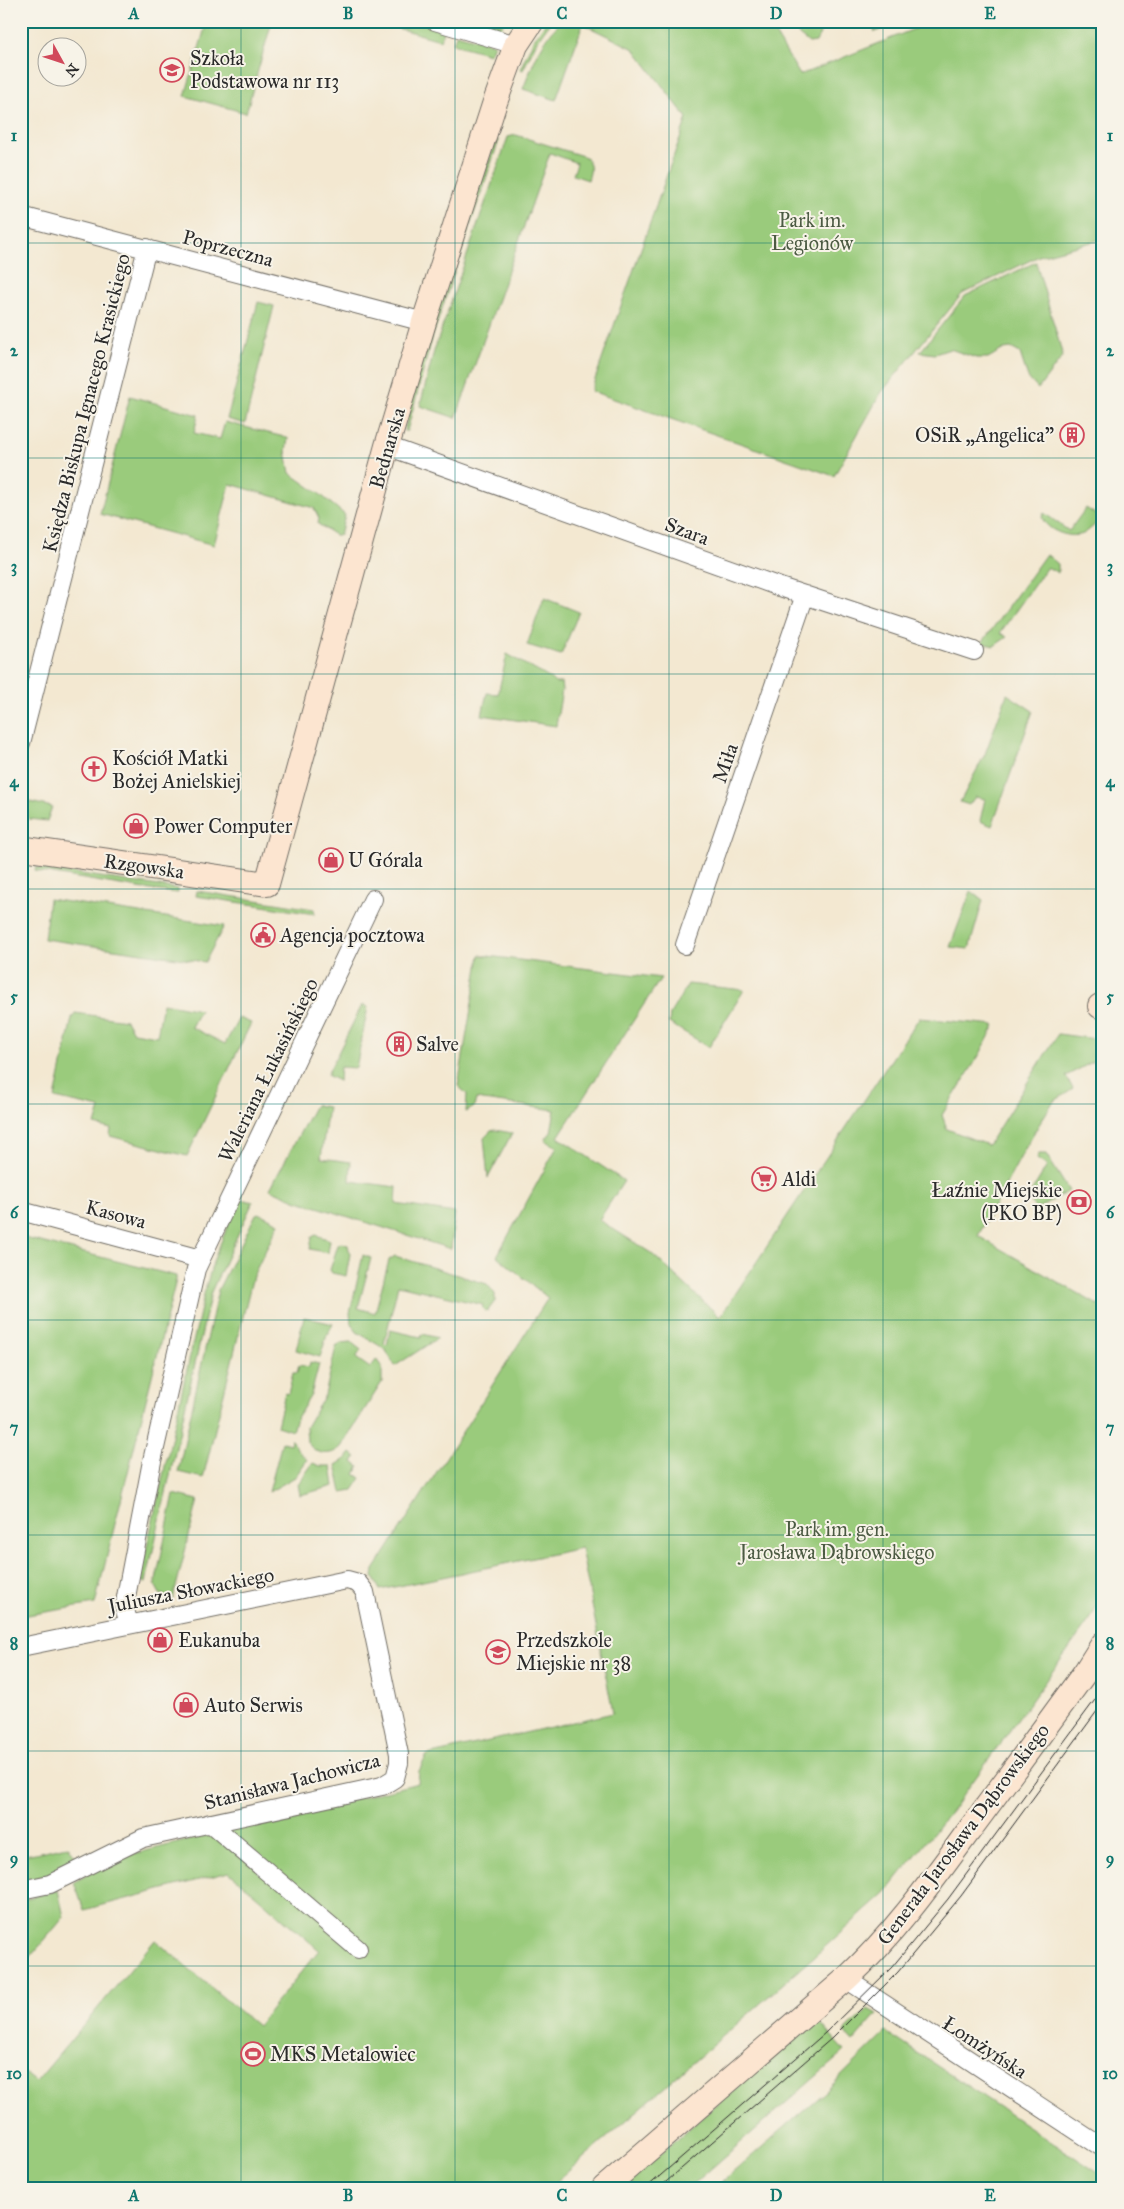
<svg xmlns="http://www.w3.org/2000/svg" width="1124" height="2209" viewBox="0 0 1124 2209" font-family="'IM FELL Great Primer',serif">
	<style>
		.green { fill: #9acb7b; stroke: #627b53 }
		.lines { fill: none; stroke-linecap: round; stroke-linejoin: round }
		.street-casing { stroke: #716d65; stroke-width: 20 }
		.secondary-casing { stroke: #716d65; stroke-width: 26 }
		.street { stroke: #fff; stroke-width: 18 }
		.secondary { stroke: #fce5d0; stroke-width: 24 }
		.tram { stroke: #2b2b2b; stroke-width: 1 }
		.grid { fill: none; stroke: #0f766e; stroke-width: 1; stroke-opacity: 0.55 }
		.labels { text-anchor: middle; stroke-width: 4; stroke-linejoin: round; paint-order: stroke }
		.poi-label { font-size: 20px; fill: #2b2b2b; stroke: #f7f3e8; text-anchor: start }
		.park-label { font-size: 20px; fill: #4c5b43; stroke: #f7f3e8 }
		.street-label { font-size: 20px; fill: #2b2b2b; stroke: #f7f3e8 }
		.neatline { fill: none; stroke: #0f766e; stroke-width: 2 }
		.grid-label { font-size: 16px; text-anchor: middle; font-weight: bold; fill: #0f766e }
	</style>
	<rect width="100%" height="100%" fill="#f7f3e8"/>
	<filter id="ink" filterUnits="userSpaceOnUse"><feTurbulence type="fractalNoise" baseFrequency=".02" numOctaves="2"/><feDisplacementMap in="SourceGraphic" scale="10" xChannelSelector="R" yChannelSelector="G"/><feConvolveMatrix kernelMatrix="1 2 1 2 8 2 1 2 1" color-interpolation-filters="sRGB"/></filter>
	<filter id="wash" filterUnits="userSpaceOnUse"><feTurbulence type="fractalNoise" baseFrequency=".0096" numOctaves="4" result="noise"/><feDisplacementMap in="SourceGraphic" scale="20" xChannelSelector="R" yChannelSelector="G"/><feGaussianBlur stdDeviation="1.12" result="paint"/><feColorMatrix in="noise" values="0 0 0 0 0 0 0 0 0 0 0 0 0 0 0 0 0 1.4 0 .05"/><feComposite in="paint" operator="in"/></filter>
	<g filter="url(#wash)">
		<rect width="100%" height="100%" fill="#f3e8d1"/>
		<path class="green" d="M 207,21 L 272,21 L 246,113 L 185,96 Z
			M 398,21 L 412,21 L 444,29 L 440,40 L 397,28 Z
			M 458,21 L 494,21 L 503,24 L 498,33 Z
			M 547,21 L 551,21 L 537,41 L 523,70 L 520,69 L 534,39 Z
			M 562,21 L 767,21 L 800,75 L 934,21 L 1103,21 L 1103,239 L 1039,256 L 962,294 L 881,393 L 834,476 L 591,391 L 687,118 L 634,49 L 583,24 L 556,100 L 523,89 C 533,64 541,40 562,21 Z
			M 793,21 L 817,21 L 820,33 L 816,42 L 809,43 L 799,35 Z
			M 871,21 L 901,21 L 875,32 Z
			M 456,34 L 494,44 L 490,54 L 453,44 Z
			M 516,135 L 586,157 C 592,166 591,170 588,180 L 573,175 L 577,163 L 550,153 L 456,418 L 420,406 L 434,351 L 508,137 Z
			M 499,140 L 433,335 L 407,431 L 404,431 L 429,333 L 459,242 L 496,141 Z
			M 1036,262 L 1063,356 L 1038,389 L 1028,378 L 1020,353 L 1011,348 L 1004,349 L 988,358 L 976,358 L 950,349 L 935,354 L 920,352 L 965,296 Z
			M 258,302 L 274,306 L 245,424 L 227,419 Z
			M 130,396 L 198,415 L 194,433 L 220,439 L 225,422 L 288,438 L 286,451 L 290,473 L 321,495 L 345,515 L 340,535 L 335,535 L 318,524 L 319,518 L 314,508 L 230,484 L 214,545 L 100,514 Z
			M 1086,508 L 1101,518 C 1096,524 1090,530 1083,534 C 1070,539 1046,531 1042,517 L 1044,513 L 1069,531 Z
			M 1046,554 L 1058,564 L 1058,573 L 1047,567 L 1000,633 L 1007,637 L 994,646 L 982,643 Z
			M 544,598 L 579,612 L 561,655 L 527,645 Z
			M 507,654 L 551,679 L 555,683 L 561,683 L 562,690 L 556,726 L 482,715 L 487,693 L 498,694 Z
			M 1007,694 L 1033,711 L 992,826 L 980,821 L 985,799 L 975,797 L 969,805 L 960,802 L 985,754 Z
			M 26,801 L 52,807 L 47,821 L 29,819 L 24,811 Z
			M 36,867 L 178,889 L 178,893 L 151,890 L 35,871 Z
			M 197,891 L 314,909 L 315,914 L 196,896 Z
			M 971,891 L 983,900 L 969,949 L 950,947 Z
			M 49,899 L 224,926 L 205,962 L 44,939 Z
			M 480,955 L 661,978 L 558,1137 L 624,1181 L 599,1220 L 651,1253 L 720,1317 L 919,1018 L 995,1025 L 980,1054 L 942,1115 L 947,1129 L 988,1145 L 1058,1034 L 1103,1040 L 1103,1069 L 1096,1060 L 1066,1076 L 1073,1089 L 1053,1102 L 1032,1136 L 978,1236 L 1103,1308 L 1103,1595 L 1091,1618 L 953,1809 L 885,1893 L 817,1954 L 549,2188 L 33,2188 L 21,2178 L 21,2070 L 36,2082 L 155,1940 L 257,2026 L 319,1950 L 229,1872 L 84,1910 L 74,1882 L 121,1857 L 418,1783 L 419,1771 L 427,1755 L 613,1713 L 581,1548 L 380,1590 L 373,1577 L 374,1570 L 548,1298 L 497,1256 L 557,1147 L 545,1140 L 551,1132 L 555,1110 L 476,1099 L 474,1107 L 466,1112 L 467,1094 L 458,1086 Z
			M 688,984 L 744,990 L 709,1047 L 669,1023 L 670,1014 Z
			M 163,1003 L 200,1010 L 191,1027 L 225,1044 L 239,1018 L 251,1023 L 187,1156 L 110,1136 L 111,1129 L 95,1125 L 100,1108 L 55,1098 L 72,1018 L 75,1013 L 126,1020 L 133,1032 L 157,1036 Z
			M 362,1005 L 368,1007 L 356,1068 L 340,1067 L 339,1081 L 327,1075 Z
			M 315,1105 L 328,1107 L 321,1158 L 351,1162 L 350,1181 L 397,1187 L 396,1204 L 455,1213 L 451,1249 L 295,1200 L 270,1189 Z
			M 495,1130 L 512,1133 L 488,1178 L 484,1138 L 491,1131 Z
			M 1039,1154 L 1046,1154 L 1069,1191 L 1036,1210 L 1030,1200 L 1030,1194 L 1047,1166 L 1037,1159 Z
			M 245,1200 L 253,1202 L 211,1292 L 146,1582 L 139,1581 L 205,1290 L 214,1259 L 238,1201 Z
			M 259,1213 L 279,1223 L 253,1276 L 203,1478 L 178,1472 L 218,1290 L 256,1214 Z
			M 316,1235 L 330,1240 L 328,1253 L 310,1249 L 312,1237 Z
			M 21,1237 L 176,1276 L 176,1280 L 95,1604 L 21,1616 Z
			M 341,1243 L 348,1245 L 350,1254 L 346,1276 L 332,1273 L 330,1270 L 338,1245 Z
			M 363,1255 L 371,1258 L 358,1308 L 375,1313 L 389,1260 L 395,1256 L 487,1284 L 495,1294 L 495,1301 L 487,1312 L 482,1308 L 483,1305 L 398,1285 L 384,1344 L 387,1345 L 390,1330 L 421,1337 L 422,1334 L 438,1338 L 395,1366 L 385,1349 L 357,1332 L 351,1323 L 350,1313 Z
			M 304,1317 L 333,1324 L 327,1335 L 320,1357 L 296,1350 Z
			M 351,1342 L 361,1350 L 356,1358 L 370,1368 L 377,1359 L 382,1366 L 382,1382 L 341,1447 C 330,1458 315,1454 307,1442 L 306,1427 L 325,1395 L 336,1347 L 341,1343 Z
			M 310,1362 L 319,1364 L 311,1395 L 295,1421 L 292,1431 L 277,1426 L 285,1393 L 288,1394 L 293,1373 L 297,1373 L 299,1365 L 309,1367 Z
			M 291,1439 L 298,1450 L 307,1460 L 295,1477 L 269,1492 L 282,1442 L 290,1444 Z
			M 351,1453 L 356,1457 L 353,1462 L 359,1467 L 355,1474 L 361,1478 L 353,1490 L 342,1492 L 336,1465 L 347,1458 Z
			M 313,1463 L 320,1466 L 331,1466 L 334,1486 L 300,1495 L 298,1484 Z
			M 174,1494 L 198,1500 L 173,1599 L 160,1594 L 155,1585 Z
			M 68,1846 L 76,1857 C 68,1874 37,1877 21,1881 L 21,1856 Z
			M 58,1890 L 64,1917 L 21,1968 L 21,1900 Z
			M 868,2009 L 877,2014 L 853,2042 L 844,2032 Z
			M 816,2018 L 845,2051 L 689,2188 L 632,2188 L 630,2180 Z
			M 886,2032 L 1103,2176 L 1101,2188 L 715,2188 L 823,2094 Z"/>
	</g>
	<g filter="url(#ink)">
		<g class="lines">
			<g class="street-casing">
				<path id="street" d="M 435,21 L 516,45
					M 21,216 L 424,322
					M 387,446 L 780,587 L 974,651
					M 21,743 L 147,248
					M 685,945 L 805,595
					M 21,1211 L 200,1259
					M 129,1624 L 125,1610 L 126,1597 L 152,1461 L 196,1269 L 373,899
					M 21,1647 L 347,1580 L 358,1583 L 365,1592 L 399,1754 L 399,1763 L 395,1778 L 382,1786 L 143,1838 L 50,1884 L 21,1890
					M 210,1823 L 358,1949
					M 846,1979 L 1103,2148"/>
			</g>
			<g class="secondary-casing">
				<path id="secondary" d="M 21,848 L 267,884 L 387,446 L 424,322 L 494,105 L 516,45 L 532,21
					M 1100,1006 L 1103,1006
					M 604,2188 L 846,1979 C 892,1936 928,1887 965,1836 C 1006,1781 1046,1726 1086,1671 L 1103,1644"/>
			</g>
			<use href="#street" class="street"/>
			<use href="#secondary" class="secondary"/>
			<path class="tram" d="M 646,2188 L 825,2033 L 892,1967 L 948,1899 L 1103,1689
				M 659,2188 L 832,2038 L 898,1972 L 961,1896 L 1103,1703"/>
		</g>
	</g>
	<path class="grid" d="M 241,21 L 241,2188M 455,21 L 455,2188M 669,21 L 669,2188M 883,21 L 883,2188M 21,243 L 1103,243M 21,458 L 1103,458M 21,674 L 1103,674M 21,889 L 1103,889M 21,1104 L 1103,1104M 21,1320 L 1103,1320M 21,1535 L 1103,1535M 21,1751 L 1103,1751M 21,1966 L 1103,1966"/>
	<defs>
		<g id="school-ring" transform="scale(1.25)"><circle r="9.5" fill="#f7f3e8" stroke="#d1495b" stroke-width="1.5"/><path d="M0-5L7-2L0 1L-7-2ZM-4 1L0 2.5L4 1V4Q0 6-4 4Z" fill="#d1495b"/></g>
		<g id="building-ring" transform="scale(1.25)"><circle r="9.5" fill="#f7f3e8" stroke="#d1495b" stroke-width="1.5"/><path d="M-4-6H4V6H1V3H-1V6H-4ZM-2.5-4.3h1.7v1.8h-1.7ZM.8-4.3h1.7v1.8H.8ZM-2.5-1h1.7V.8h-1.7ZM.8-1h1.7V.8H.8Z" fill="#d1495b"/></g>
		<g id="church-ring" transform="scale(1.25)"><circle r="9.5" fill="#f7f3e8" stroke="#d1495b" stroke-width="1.5"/><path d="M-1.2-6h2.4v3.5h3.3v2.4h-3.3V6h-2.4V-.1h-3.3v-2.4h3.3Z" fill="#d1495b"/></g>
		<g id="shop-ring" transform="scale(1.25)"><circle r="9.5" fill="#f7f3e8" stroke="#d1495b" stroke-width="1.5"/><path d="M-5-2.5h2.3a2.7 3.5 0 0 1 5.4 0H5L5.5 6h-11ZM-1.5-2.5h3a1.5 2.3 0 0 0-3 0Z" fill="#d1495b"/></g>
		<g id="civic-ring" transform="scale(1.25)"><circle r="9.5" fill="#f7f3e8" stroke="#d1495b" stroke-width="1.5"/><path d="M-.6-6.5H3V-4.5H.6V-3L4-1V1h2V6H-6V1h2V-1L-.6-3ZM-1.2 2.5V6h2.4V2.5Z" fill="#d1495b"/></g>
		<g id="supermarket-ring" transform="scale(1.25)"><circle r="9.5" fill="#f7f3e8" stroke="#d1495b" stroke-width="1.5"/><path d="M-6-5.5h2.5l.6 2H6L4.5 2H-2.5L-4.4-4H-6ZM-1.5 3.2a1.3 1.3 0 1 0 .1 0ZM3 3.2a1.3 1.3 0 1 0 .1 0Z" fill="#d1495b"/></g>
		<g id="bank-ring" transform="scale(1.25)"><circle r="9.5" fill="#f7f3e8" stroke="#d1495b" stroke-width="1.5"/><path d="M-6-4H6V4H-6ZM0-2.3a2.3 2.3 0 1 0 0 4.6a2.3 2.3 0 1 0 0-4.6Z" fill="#d1495b"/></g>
		<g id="stadium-ring" transform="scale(1.25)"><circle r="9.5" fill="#f7f3e8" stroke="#d1495b" stroke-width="1.5"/><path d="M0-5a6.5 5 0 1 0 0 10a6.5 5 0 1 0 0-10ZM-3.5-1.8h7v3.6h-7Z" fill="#d1495b"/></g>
	</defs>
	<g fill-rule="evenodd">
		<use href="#school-ring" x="172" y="70"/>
		<use href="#building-ring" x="1072" y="435"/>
		<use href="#church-ring" x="94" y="769"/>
		<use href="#shop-ring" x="136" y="826"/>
		<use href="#shop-ring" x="331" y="860"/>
		<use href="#civic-ring" x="263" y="935"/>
		<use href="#building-ring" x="399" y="1044"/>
		<use href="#supermarket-ring" x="764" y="1179"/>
		<use href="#bank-ring" x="1079" y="1202"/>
		<use href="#shop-ring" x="160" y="1640"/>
		<use href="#school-ring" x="498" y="1652"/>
		<use href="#shop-ring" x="186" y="1705"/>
		<use href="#stadium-ring" x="253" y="2054"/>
	</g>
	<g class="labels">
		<g class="poi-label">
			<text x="190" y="65">Szkoła<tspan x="190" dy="23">Podstawowa nr 113</tspan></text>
			<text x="1054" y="442" text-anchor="end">OSiR „Angelica”</text>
			<text x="112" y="765">Kościół Matki<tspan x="112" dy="23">Bożej Anielskiej</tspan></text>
			<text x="154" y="833">Power Computer</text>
			<text x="348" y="867">U Górala</text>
			<text x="280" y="942">Agencja pocztowa</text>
			<text x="416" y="1051">Salve</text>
			<text x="782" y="1186">Aldi</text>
			<text x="1062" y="1197" text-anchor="end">Łaźnie Miejskie<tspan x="1062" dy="23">(PKO BP)</tspan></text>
			<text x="178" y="1647">Eukanuba</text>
			<text x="516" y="1647">Przedszkole<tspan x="516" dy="23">Miejskie nr 38</tspan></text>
			<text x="204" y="1712">Auto Serwis</text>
			<text x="270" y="2061">MKS Metalowiec</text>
		</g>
		<g class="park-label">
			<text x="812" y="227">Park im.<tspan x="812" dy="23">Legionów</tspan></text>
			<text x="837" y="1536">Park im. gen.<tspan x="837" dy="23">Jarosława Dąbrowskiego</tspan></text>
		</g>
		<g class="street-label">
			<text transform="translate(228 248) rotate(15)" y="7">Poprzeczna</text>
			<text transform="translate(86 403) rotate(-76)" y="7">Księdza Biskupa Ignacego Krasickiego</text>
			<text transform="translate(387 448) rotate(-74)" y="7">Bednarska</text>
			<text transform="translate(687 531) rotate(20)" y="7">Szara</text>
			<text transform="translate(725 763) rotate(-71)" y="7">Miła</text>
			<text transform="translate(144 866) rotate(8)" y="7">Rzgowska</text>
			<text transform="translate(268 1070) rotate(-64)" y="7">Waleriana Łukasińskiego</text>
			<text transform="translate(116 1214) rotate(15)" y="7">Kasowa</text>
			<text transform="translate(191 1590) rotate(-11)" y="7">Juliusza Słowackiego</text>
			<text transform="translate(292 1781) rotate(-14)" y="7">Stanisława Jachowicza</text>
			<text transform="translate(963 1834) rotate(-53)" y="7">Generała Jarosława Dąbrowskiego</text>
			<text transform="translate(985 2047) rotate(33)" y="7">Łomżyńska</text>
		</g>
	</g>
	<rect width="1124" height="2209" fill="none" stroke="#f7f3e8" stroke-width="55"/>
	<g transform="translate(62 62) rotate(130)"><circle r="24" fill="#f7f3e8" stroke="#a5a39c"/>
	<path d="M0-4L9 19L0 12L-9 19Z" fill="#d1495b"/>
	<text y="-8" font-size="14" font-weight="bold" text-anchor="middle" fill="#2b2b2b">N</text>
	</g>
	<rect x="28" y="28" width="1068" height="2154" class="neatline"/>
	<g class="grid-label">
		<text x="134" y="19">A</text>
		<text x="348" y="19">B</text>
		<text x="562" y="19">C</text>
		<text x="776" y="19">D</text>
		<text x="990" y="19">E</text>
		<text x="14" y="141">1</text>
		<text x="1110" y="141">1</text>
		<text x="14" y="356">2</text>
		<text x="1110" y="356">2</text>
		<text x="14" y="572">3</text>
		<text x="1110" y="572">3</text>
		<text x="14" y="787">4</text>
		<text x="1110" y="787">4</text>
		<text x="14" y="1002">5</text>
		<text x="1110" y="1002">5</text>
		<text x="14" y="1218">6</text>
		<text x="1110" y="1218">6</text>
		<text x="14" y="1433">7</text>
		<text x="1110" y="1433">7</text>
		<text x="14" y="1649">8</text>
		<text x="1110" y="1649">8</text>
		<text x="14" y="1864">9</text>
		<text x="1110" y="1864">9</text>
		<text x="14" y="2079">10</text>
		<text x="1110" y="2079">10</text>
		<text x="134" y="2201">A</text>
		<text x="348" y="2201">B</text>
		<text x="562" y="2201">C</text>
		<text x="776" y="2201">D</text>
		<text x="990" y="2201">E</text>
	</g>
</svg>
